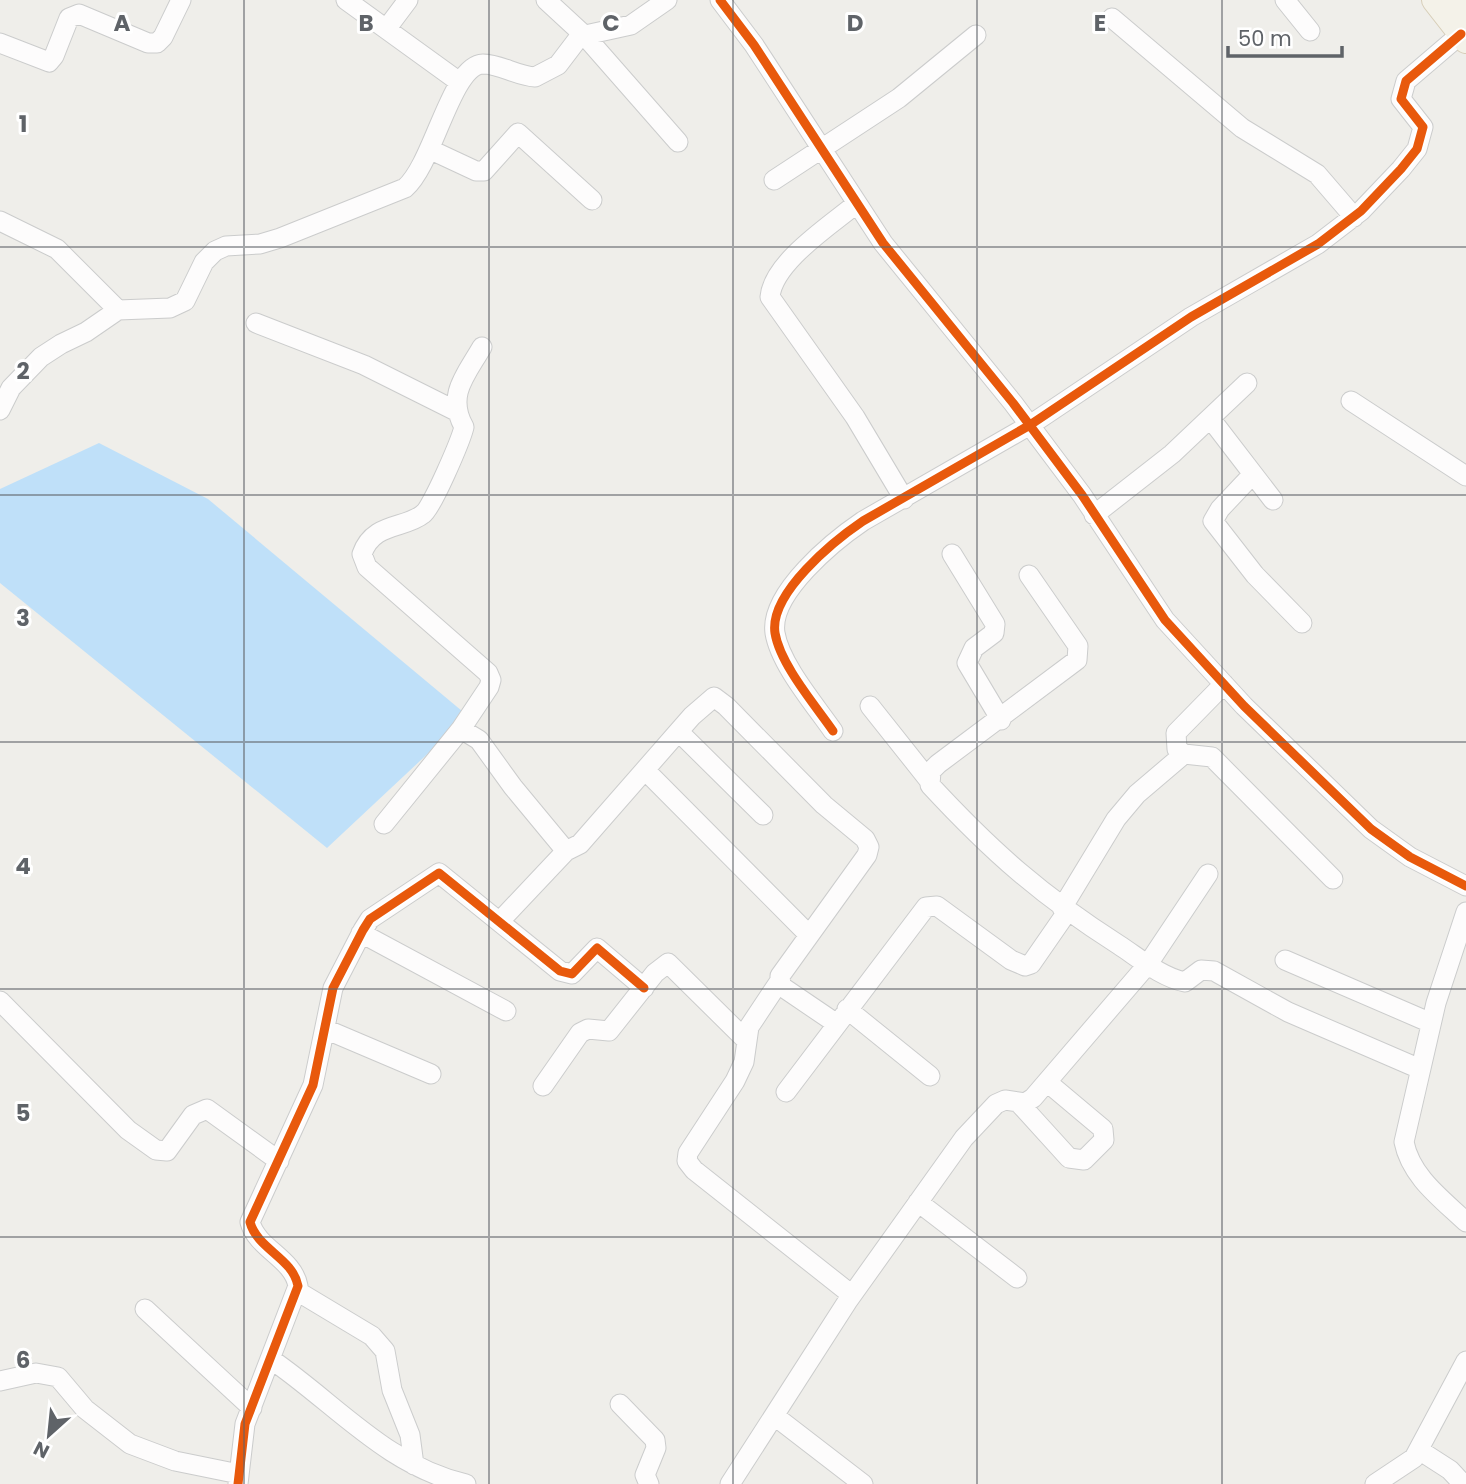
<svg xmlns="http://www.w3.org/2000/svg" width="1466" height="1484" viewBox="0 0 1466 1484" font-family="Poppins,sans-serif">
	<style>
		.water { fill: #bfe0f9 }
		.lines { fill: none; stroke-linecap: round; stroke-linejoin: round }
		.minor-casing { stroke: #cbcccc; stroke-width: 21 }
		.major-casing { stroke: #d7ceb8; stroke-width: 26 }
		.minor { stroke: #fdfcfc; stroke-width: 19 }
		.major { stroke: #f4f2e9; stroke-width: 24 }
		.cycleway-casing { stroke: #fff; stroke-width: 13 }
		.cycleway { stroke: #e8590c; stroke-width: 9 }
		.grid { fill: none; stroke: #5f6368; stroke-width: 2; stroke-opacity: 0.55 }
		.grid-label { font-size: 23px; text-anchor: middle; font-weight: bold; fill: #5f6368; stroke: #fff; stroke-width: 6; stroke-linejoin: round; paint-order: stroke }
	</style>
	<rect width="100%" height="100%" fill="#efeeea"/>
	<path class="water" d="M 99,443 L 208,499 L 468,716 L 327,848 L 0,583 L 0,489 Z"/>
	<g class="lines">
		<g class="minor-casing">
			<path id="minor" d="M 346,0 L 458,81
				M 546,0 L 585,36 L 678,142
				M 720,0 L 754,45 L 883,243 L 1013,403 L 1082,495 L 1165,620 L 1244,706 L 1371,829 L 1410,857 L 1466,886
				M 1285,0 L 1310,31
				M 1112,18 L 1242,128 L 1317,174 L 1354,217
				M 387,28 L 408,0
				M 0,43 L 49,62 L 54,56 L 69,18 L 79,14 L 148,43 L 157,43 L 163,37 L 181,0
				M 431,150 L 476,171 L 484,171 L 518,133 L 592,200
				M 774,180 L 899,98 L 976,35
				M 856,204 C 831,225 773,262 770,297 L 855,417 L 904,499
				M 0,221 L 57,249 L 118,310
				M 256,323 L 364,365 L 456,411
				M 1351,401 L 1466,476
				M 0,410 L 11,388 L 41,357 L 61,344 L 86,332 L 118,310 L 170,308 L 185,301 L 204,262 L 215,251 L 226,246 L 260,244 L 280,238 L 405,188 C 434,163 451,65 483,64 C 500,64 517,76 535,77 L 558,65 L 577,40 L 590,34 L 631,25 L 667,0
				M 1210,418 L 1273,500
				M 1253,474 L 1220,509 L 1213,521 L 1255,575 L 1302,623
				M 1094,515 L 1172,454 L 1247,383
				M 952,554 L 995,624 L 994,633 L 974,648 L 967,663 L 1001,720
				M 1029,575 L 1078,646 L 1077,660 L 938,764 L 931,771 L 930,785 C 992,852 1042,896 1119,945 C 1139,958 1161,977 1185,982 L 1201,970 L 1214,971 L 1288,1012 L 1420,1069
				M 1224,684 L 1176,733 L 1177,749 L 1184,754 L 1212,757 L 1333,879
				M 870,706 L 928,779
				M 461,729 L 489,687 L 491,680 L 488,673 L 367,567 L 362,554 C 373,522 405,529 423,514 C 432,508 461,440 464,427 C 446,395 466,375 482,347
				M 833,731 C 815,705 780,664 775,633 C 769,593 835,540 863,521 L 1030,425 L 1191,317 L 1318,244 L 1361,211 L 1401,169 L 1417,149 L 1423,127 L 1401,99 L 1406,81 L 1461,34
				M 679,732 L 763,815
				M 645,770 L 809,935
				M 384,824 L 461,729 L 479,740 L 513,787 L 566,851 L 580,844 L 692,716 L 714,697 L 726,706 L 824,805 L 865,839 L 869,847 L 867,855 L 780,976 L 781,986 L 837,1024
				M 1062,908 L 1116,819 L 1137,794 L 1184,754
				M 1466,912 L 1436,1003 L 1404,1142 C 1411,1177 1442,1199 1466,1222
				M 500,921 L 566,851
				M 361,933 L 506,1011
				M 1285,960 L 1431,1023
				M 779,982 L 749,1027 L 744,1062 L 735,1081 L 688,1153 L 687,1161 L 694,1170 L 852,1295
				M 0,1001 L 128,1130 L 156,1150 L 167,1151 L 193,1115 L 207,1109 L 279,1161
				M 847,1009 L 930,1076
				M 325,1029 L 431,1074
				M 543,1086 L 580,1033 L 588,1029 L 609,1031 L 655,973 L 668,963 L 746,1040
				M 786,1092 L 926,907 L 937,906 L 1011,960 L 1025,966 L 1031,964 L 1067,912
				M 1019,1103 L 1069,1158 L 1084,1160 L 1104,1140 L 1103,1129 L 1047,1082
				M 918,1202 L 1017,1278
				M 297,1291 L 372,1336 L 385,1351 L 392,1390 L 410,1435 L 414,1465
				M 145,1309 L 252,1408
				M 272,1360 C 336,1404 387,1466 466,1484
				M 0,1381 L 36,1373 L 58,1377 L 85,1409 L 130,1444 L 175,1461 L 239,1474
				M 620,1404 L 655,1440 L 656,1448 L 645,1475 L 649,1484
				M 776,1417 L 863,1484
				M 1419,1450 L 1450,1470 L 1463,1484
				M 238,1484 L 245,1424 L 298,1286 C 293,1258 257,1249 250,1222 L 313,1085 L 333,988 L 363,930 L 370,919 L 439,873 L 560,971 L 572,974 L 597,948 L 644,988
				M 730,1484 L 847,1302 L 964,1138 L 996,1104 L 1005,1100 L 1025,1103 L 1033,1098 L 1148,964 L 1208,874
				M 1375,1484 L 1414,1458 L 1466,1361"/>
		</g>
		<g class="major-casing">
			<path id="major" d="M 1434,0 L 1466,41
				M 1456,0 L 1466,12"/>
		</g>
		<use href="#minor" class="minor"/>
		<use href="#major" class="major"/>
		<g class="cycleway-casing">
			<path id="cycleway" d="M 720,0 L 754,45 L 883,243 L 1013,403 L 1082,495 L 1165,620 L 1244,706 L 1371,829 L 1410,857 L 1466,886
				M 833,731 C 815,705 780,664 775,633 C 769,593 835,540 863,521 L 1030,425 L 1191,317 L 1318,244 L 1361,211 L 1401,169 L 1417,149 L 1423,127 L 1401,99 L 1406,81 L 1461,34
				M 238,1484 L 245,1424 L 298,1286 C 293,1258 257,1249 250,1222 L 313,1085 L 333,988 L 363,930 L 370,919 L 439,873 L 560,971 L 572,974 L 597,948 L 644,988"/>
		</g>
		<use href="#cycleway" class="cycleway"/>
	</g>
	<path class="grid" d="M 244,0 L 244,1484M 489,0 L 489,1484M 733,0 L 733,1484M 977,0 L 977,1484M 1222,0 L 1222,1484M 0,247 L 1466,247M 0,495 L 1466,495M 0,742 L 1466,742M 0,989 L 1466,989M 0,1237 L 1466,1237"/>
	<g class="grid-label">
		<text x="122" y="31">A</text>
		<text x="366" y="31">B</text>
		<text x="611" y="31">C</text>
		<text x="855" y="31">D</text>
		<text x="1100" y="31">E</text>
		<text x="23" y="132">1</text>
		<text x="23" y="379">2</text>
		<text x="23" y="626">3</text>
		<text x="23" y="874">4</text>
		<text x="23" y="1121">5</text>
		<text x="23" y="1368">6</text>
	</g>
	<g transform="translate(49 1435) rotate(207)" stroke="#ffffff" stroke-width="5" paint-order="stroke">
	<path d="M0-5L12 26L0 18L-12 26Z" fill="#5f6368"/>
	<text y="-10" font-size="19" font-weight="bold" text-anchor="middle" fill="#5f6368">N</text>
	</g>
	<path d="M1228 46v10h114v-10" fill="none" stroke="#5f6368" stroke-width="3.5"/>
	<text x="1238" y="46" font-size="21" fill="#5f6368" stroke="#ffffff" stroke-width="5" paint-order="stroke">50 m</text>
</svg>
